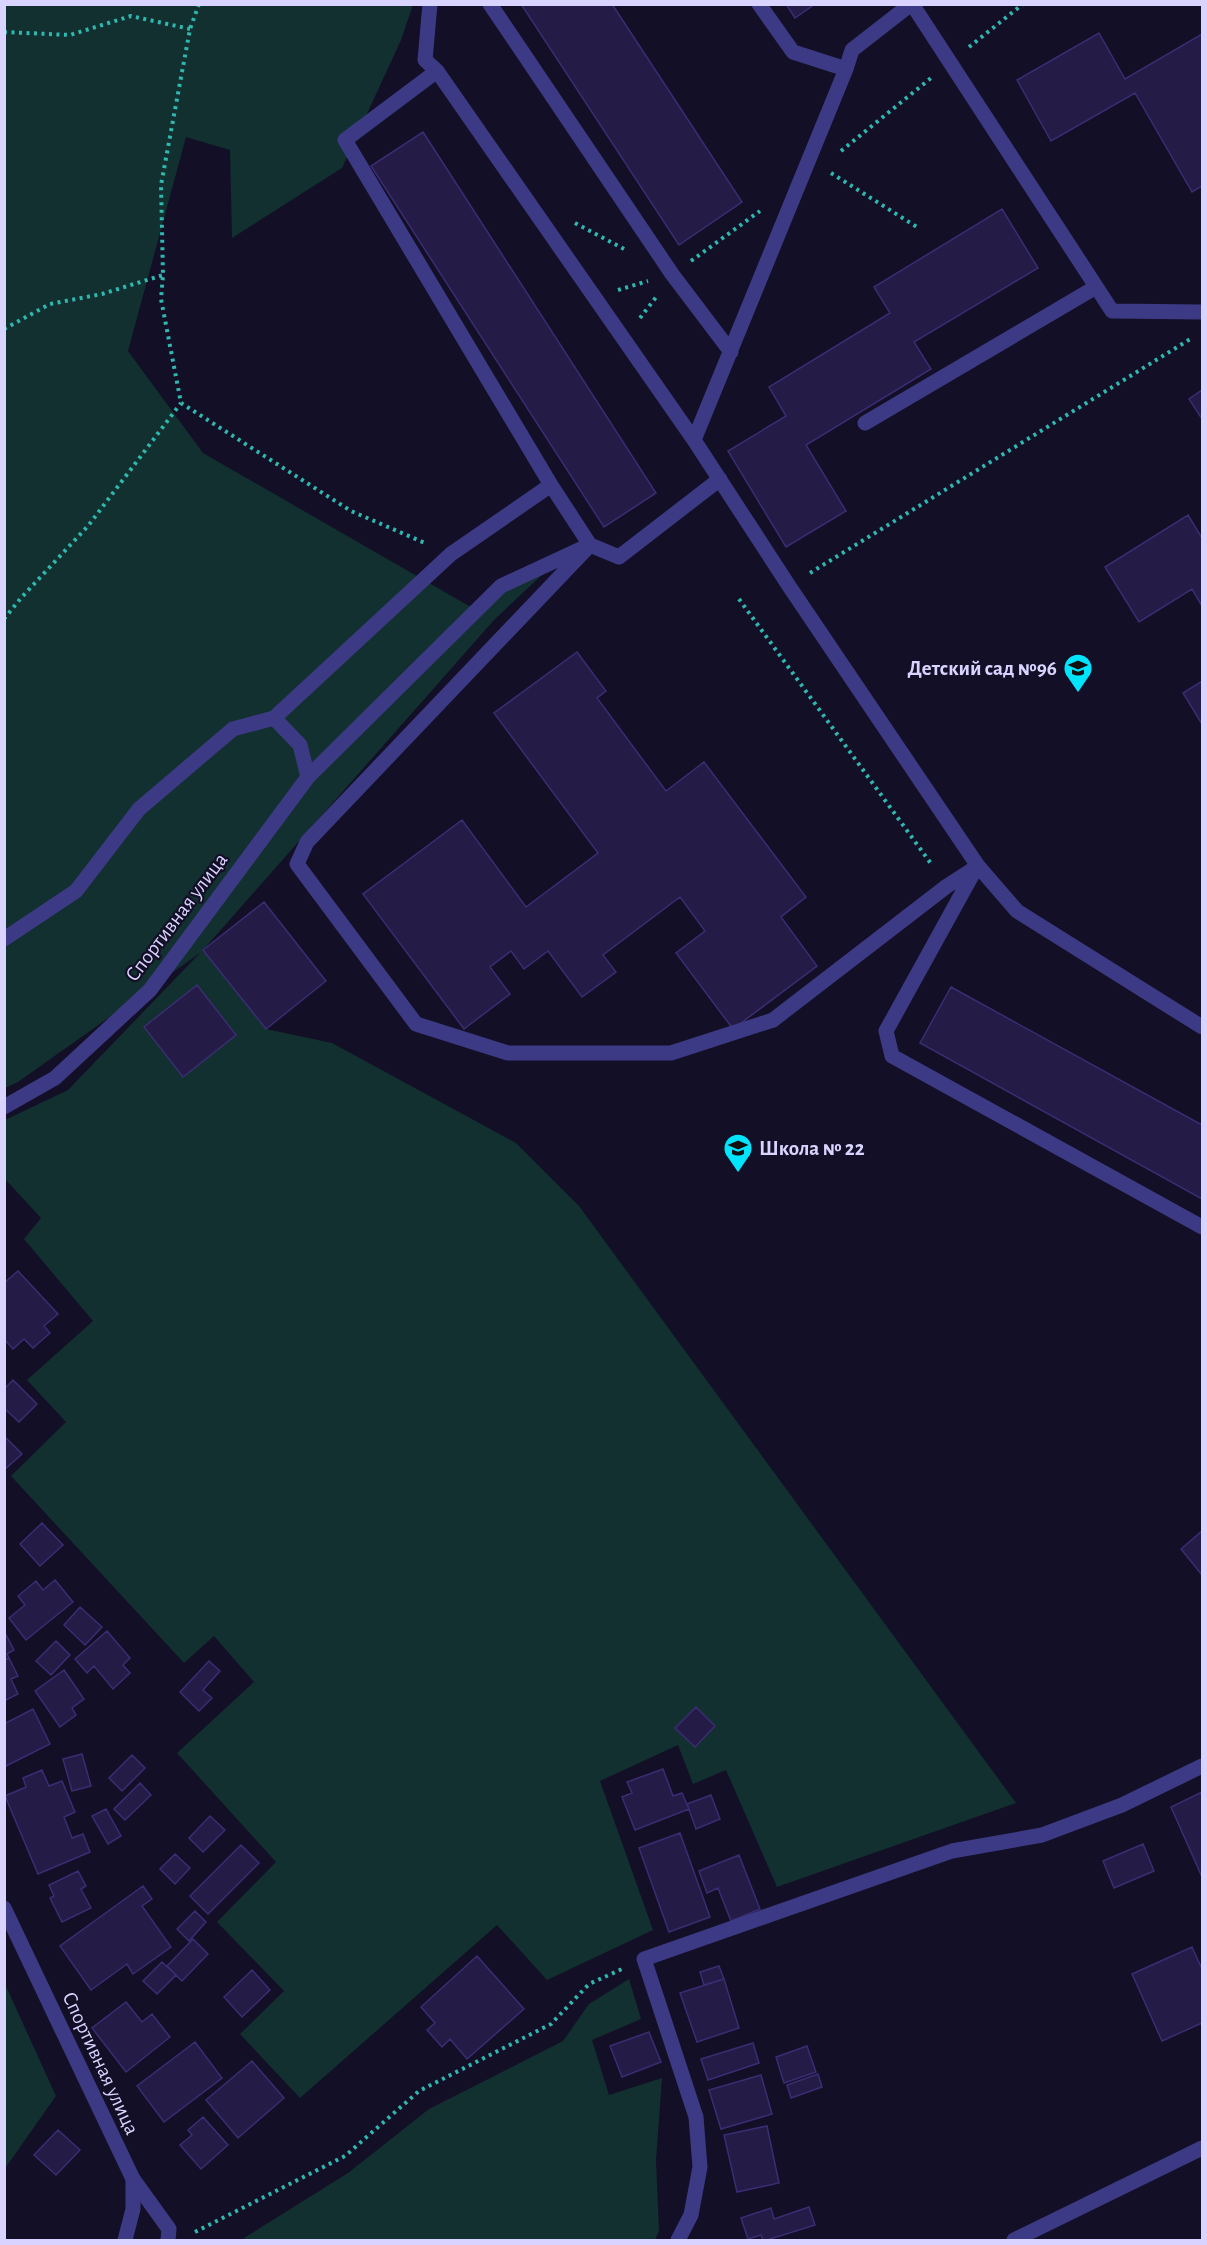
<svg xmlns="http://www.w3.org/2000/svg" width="1207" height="2245" viewBox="0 0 1207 2245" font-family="'Alegreya Sans',sans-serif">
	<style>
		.green { fill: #12302f }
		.building { fill: #241b47; stroke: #3b2d73; stroke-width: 1.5 }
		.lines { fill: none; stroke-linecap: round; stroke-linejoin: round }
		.path { stroke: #2fb8b0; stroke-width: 4; stroke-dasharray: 3 4.5; stroke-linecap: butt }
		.lane { stroke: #3d3a85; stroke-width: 15 }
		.street { stroke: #3d3a85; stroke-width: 15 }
		.labels { text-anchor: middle; stroke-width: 4.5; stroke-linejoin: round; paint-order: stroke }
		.poi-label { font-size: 21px; font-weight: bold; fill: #d9d4ff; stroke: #130f26; text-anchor: end }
		.street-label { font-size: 21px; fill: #d9d4ff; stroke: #130f26 }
	</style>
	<rect width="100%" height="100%" fill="#130f26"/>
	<path class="green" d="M 5,5 L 413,5 L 401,40 L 342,168 L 232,238 L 230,150 L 186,137 L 128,351 L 203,453 L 476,610 L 512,576 L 543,574 L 494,620 L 203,950 L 266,1029 L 332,1043 L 516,1143 L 579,1206 L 1016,1803 L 777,1887 L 726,1770 L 693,1784 L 678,1745 L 600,1781 L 653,1930 L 547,1980 L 497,1925 L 300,2098 L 240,2034 L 284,1991 L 217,1922 L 276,1862 L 177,1753 L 254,1682 L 214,1636 L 184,1663 L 11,1476 L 66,1422 L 27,1380 L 93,1321 L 24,1239 L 41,1218 L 5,1179 L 5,1120 L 68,1090 L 200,953 L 18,1082 L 5,1088 Z
		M 629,1979 L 641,2019 L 592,2040 L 609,2095 L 662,2078 L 656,2160 L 659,2231 L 655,2240 L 246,2240 L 244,2238 L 348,2173 L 429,2109 L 563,2041 L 589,2004 Z
		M 5,1984 L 56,2096 L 6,2167 L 4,2166 Z"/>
	<path class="building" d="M 521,4 L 612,4 L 742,202 L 679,245 Z
		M 786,4 L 815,4 L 795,18 Z
		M 1099,33 L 1125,79 L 1202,34 L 1202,186 L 1192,192 L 1135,93 L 1051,141 L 1017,80 Z
		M 423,132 L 656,493 L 604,527 L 371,166 Z
		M 1002,209 L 1038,268 L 914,342 L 931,369 L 806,445 L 846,511 L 786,547 L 728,451 L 786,416 L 769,387 L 890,313 L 874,287 Z
		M 1202,390 L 1202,419 L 1189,399 Z
		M 1188,515 L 1202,538 L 1202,606 L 1192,589 L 1139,622 L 1105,567 Z
		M 577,652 L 606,691 L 597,698 L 666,791 L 704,762 L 806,897 L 781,917 L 817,966 L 733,1029 L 676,953 L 705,931 L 680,897 L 603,955 L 616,972 L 582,997 L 548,951 L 524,969 L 511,951 L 490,967 L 510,994 L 464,1029 L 363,894 L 462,820 L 526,907 L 598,853 L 494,713 Z
		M 1202,681 L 1202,724 L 1183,693 Z
		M 264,902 L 326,981 L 266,1029 L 203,950 Z
		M 197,985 L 236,1035 L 183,1077 L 144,1027 Z
		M 951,987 L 1202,1125 L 1202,1199 L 920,1043 Z
		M 18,1271 L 58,1314 L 44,1326 L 50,1333 L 33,1348 L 24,1339 L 13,1349 L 4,1339 L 4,1283 Z
		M 13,1380 L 37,1404 L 19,1422 L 6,1410 L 4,1411 L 4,1389 Z
		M 4,1436 L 22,1454 L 4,1470 Z
		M 42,1523 L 63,1545 L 40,1566 L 20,1544 Z
		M 1202,1531 L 1202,1575 L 1181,1549 Z
		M 55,1580 L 73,1602 L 26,1640 L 9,1618 L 25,1605 L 18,1596 L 36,1581 L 43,1590 Z
		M 80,1607 L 102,1627 L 85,1645 L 64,1625 Z
		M 4,1631 L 14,1650 L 7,1654 L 9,1658 L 4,1661 Z
		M 107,1631 L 130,1658 L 123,1665 L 130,1673 L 113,1689 L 94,1666 L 87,1673 L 75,1659 Z
		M 56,1641 L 70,1655 L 51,1675 L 36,1661 Z
		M 9,1658 L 18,1676 L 11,1679 L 18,1694 L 4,1701 L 4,1661 Z
		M 209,1661 L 220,1671 L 203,1690 L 212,1698 L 199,1711 L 180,1692 Z
		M 64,1670 L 84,1699 L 72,1708 L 76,1715 L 60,1727 L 35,1691 Z
		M 696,1707 L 715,1726 L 695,1747 L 675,1728 Z
		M 33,1709 L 50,1744 L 4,1767 L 4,1724 Z
		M 82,1754 L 91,1786 L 72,1791 L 63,1759 Z
		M 132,1755 L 145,1768 L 122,1791 L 109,1778 Z
		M 663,1769 L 673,1796 L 682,1793 L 689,1809 L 635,1830 L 622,1797 L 632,1793 L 627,1782 Z
		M 42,1770 L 49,1786 L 62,1781 L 75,1812 L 64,1817 L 72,1838 L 83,1834 L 90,1852 L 38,1874 L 5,1796 L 26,1787 L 23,1778 Z
		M 140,1783 L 151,1795 L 125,1820 L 114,1809 Z
		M 1202,1792 L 1202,1877 L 1171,1807 Z
		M 711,1795 L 720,1819 L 696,1829 L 687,1804 Z
		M 106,1809 L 121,1836 L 108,1844 L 92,1816 Z
		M 210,1816 L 225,1830 L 203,1852 L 189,1838 Z
		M 680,1833 L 710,1917 L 669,1932 L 639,1848 Z
		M 1143,1844 L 1154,1871 L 1114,1888 L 1103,1861 Z
		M 241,1845 L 259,1863 L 208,1914 L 190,1896 Z
		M 175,1854 L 190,1868 L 175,1884 L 160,1869 Z
		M 739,1855 L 760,1909 L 731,1921 L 718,1888 L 707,1893 L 699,1871 Z
		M 78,1871 L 86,1886 L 81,1889 L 91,1908 L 62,1922 L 50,1898 L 54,1896 L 49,1885 Z
		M 143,1886 L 152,1899 L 142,1906 L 171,1947 L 133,1974 L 127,1964 L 91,1990 L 60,1946 Z
		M 195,1911 L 206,1922 L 189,1941 L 177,1929 Z
		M 193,1939 L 208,1954 L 182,1981 L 167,1966 Z
		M 1192,1947 L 1202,1969 L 1202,2023 L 1162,2041 L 1132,1974 Z
		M 477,1956 L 524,2009 L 467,2059 L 450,2039 L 442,2047 L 427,2030 L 435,2023 L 421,2007 Z
		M 162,1962 L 176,1975 L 157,1994 L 143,1981 Z
		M 719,1966 L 724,1979 L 704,1985 L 700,1972 Z
		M 252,1970 L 270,1990 L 242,2017 L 224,1997 Z
		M 724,1979 L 739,2028 L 697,2042 L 680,1993 Z
		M 126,2002 L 142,2022 L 152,2014 L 170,2037 L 126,2072 L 92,2028 Z
		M 649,2032 L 661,2062 L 622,2077 L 610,2046 Z
		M 195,2042 L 222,2078 L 164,2122 L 137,2086 Z
		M 753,2043 L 759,2063 L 708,2080 L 701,2059 Z
		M 807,2046 L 816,2072 L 784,2083 L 776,2057 Z
		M 252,2061 L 284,2098 L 238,2138 L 206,2100 Z
		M 818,2074 L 822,2087 L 791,2098 L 787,2085 Z
		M 761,2075 L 772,2114 L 721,2129 L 709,2090 Z
		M 203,2117 L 228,2145 L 201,2169 L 180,2145 L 192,2135 L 188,2130 Z
		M 767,2126 L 779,2183 L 737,2192 L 724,2135 Z
		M 58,2130 L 80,2150 L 56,2175 L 34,2155 Z
		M 809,2207 L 815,2225 L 767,2240 L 763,2240 L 761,2235 L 748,2239 L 741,2218 L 771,2208 L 774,2219 Z"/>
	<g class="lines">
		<path class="path" d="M 199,4 L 190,29 L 161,185 L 163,275 L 161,299 L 181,403 L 351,511 L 425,543
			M 4,32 L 70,35 L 131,16 L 190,29
			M 969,47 L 1023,4
			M 841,151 L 931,78
			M 831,173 L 917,227
			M 575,223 L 624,249
			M 691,261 L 760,211
			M 618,290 L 648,281
			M 640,318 L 657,296
			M 4,329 L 50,304 L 102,294 L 163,275
			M 810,573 L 1192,338
			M 739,599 L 932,865
			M 4,619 L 21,598 L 88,526 L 181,403
			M 195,2232 L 345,2156 L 419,2091 L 551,2024 L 589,1984 L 622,1969"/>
		<path class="lane" d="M 430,4 L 425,60 L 437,71 C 524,194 608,318 694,440
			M 490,4 L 672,274 L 731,352
			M 759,4 L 793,52 L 846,69
			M 911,4 L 852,50 L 846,69 L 694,440 L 789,586 L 978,866 L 1017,911 L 1202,1027
			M 912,4 L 1112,311 L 1202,312
			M 437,71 L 345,140 L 551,485 L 590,545 L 619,557 L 720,479
			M 865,423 L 1096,287
			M 590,545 L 307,842 L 297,864 L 416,1024 L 508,1053 L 671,1053 L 773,1020 L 947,886 L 978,866
			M 274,718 L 300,745 L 308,777 L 501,586 L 585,547
			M 976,868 L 886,1031 L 892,1056 L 1202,1227
			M 4,939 L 76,891 L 139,809 L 233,729 L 274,718 L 451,554 L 551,485
			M 133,2179 L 169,2229 L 168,2240
			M 678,2240 L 691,2215 L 700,2167 L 696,2117 L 644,1959 L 952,1851 L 1042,1835 L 1122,1805 L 1202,1766"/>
		<path class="street" d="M 4,1107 L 55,1078 L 150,990 L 308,777
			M 4,1908 L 133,2179 L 133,2209 L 125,2240
			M 1014,2240 L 1202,2148"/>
	</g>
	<defs>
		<g id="school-pin" transform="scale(1.5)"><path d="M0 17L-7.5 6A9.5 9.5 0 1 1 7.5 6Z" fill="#00e5ff" stroke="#130f26"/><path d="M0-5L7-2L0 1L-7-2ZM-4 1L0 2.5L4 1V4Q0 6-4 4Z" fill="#111"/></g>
	</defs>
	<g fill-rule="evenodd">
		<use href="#school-pin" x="1078" y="668"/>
		<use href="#school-pin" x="738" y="1148"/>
	</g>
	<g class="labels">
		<g class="poi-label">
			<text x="1057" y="675">Детский сад №96</text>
			<text x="759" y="1155" text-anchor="start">Школа № 22</text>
		</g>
		<g class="street-label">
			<text transform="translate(176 917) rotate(-53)" y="7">Спортивная улица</text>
			<text transform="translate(101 2063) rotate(65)" y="7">Спортивная улица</text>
		</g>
	</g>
	<rect width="1207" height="2245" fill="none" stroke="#d9d4ff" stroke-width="12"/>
</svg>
